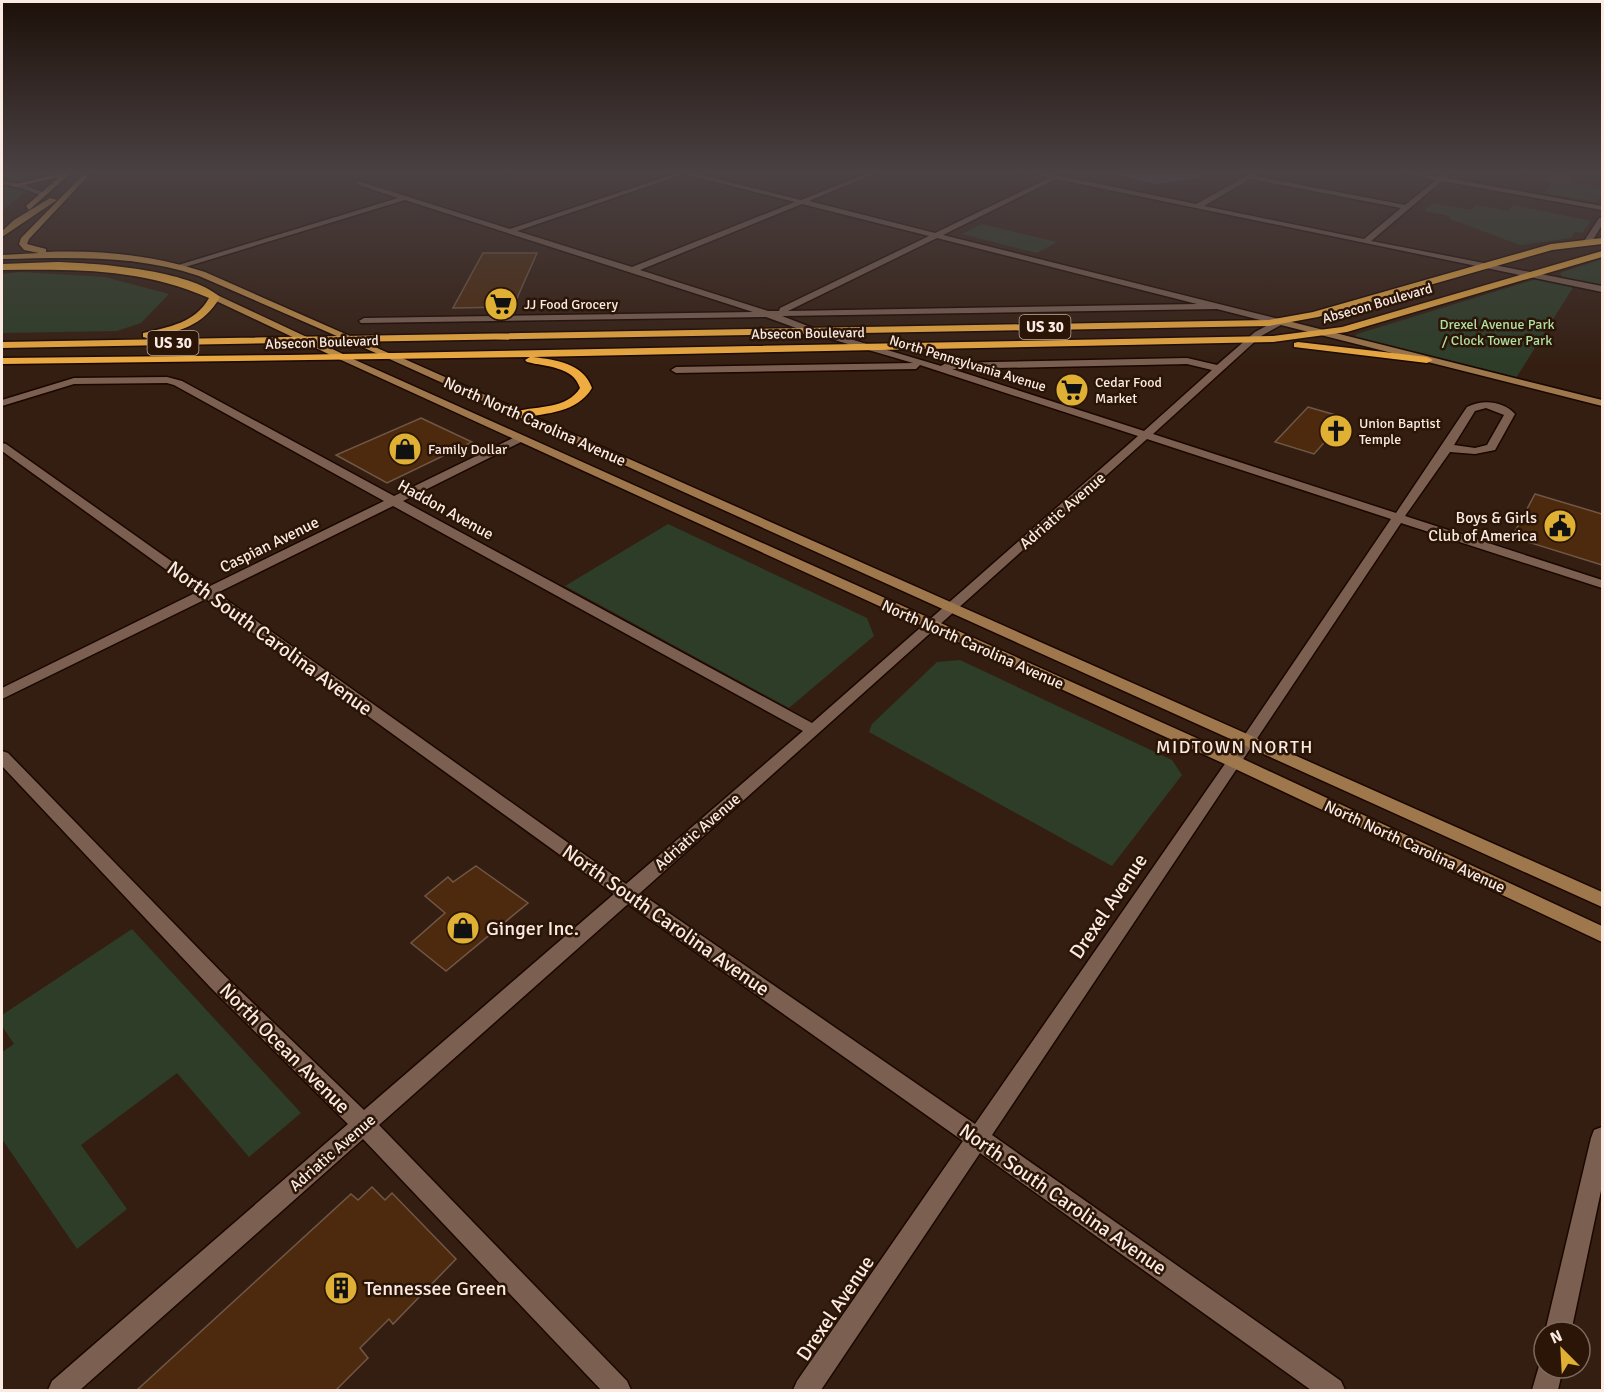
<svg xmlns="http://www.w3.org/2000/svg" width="1604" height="1392" viewBox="0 0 1604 1392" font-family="Signika,sans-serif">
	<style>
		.green { fill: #2d3d28 }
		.water { fill: #54698f }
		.building { fill: #4d2a0d; stroke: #705847; stroke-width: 1.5 }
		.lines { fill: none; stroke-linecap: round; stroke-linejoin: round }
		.street-casing { stroke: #1b0700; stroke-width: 3 }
		.secondary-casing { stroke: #1b0700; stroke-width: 3 }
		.primary-casing { stroke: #1b0700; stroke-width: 3 }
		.highway-casing { stroke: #1b0700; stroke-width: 3 }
		.street { fill: #7b6051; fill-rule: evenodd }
		.secondary { fill: #9e774c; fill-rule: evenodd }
		.primary { fill: #c18e47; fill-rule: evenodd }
		.highway { fill: #efac41; fill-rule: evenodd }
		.labels { text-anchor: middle; stroke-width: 5; stroke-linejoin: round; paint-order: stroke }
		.far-street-label { font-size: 14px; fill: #faeae2; stroke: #2a1507 }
		.far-poi-label { font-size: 14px; fill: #faeae2; stroke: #2a1507; text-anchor: start }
		.far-park-label { font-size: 14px; fill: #b0dfa2; stroke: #2a1507 }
		.shield { fill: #2a1507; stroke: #bcaaa0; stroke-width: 1.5 }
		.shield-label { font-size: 15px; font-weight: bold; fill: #faeae2 }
		.street-label { font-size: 16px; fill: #faeae2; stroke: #2a1507 }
		.poi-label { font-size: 16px; fill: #faeae2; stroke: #2a1507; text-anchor: end }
		.neighbourhood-label { font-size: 18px; letter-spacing: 1.5px; fill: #faeae2; stroke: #2a1507 }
		.near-street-label { font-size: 20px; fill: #faeae2; stroke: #2a1507 }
		.near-poi-label { font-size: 20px; fill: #faeae2; stroke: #2a1507; text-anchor: start }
	</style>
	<rect width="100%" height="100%" fill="#341e11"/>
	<path class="green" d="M 2,173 L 48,173 L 2,211 Z
		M 1548,173 L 1577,173 L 1570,182 L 1602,188 L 1602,194 L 1597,202 L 1544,193 L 1551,183 L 1542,181 Z
		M 1433,203 L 1470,210 L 1476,205 L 1508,211 L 1513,205 L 1591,221 L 1582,233 L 1575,232 L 1571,238 L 1520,245 L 1450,219 L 1450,216 L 1424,211 Z
		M 982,224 L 1057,242 L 1037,253 L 962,234 Z
		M 1602,259 L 1602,286 L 1562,277 L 1560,273 Z
		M 21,272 L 105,277 L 169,294 L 141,323 L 117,331 L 2,333 L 2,274 Z
		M 1537,279 L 1574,286 L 1516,378 L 1354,337 L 1357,334 Z
		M 668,524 L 867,618 L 874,636 L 789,708 L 565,586 Z
		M 960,660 L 1172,760 L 1182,775 L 1112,866 L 869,732 L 872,724 L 937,662 Z
		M 132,929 L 301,1113 L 249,1157 L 177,1073 L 81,1145 L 127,1209 L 77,1249 L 2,1139 L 2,1052 L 14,1044 L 2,1026 L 2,1015 Z"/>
	<path class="water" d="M 1110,173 L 1204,173 L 1198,178 L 1156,184 Z"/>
	<path class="building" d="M 483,253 L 537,253 L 513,307 L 453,308 Z
		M 1308,407 L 1346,418 L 1314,454 L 1275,442 Z
		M 421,418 L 472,442 L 387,483 L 336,455 Z
		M 1535,494 L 1602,514 L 1602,565 L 1512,537 Z
		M 476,866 L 528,903 L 446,971 L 411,943 L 445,913 L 425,896 L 448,877 L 453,882 Z
		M 372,1187 L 385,1200 L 392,1193 L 456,1259 L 393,1324 L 389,1319 L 360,1348 L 368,1358 L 336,1390 L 137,1390 L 351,1194 L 358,1200 Z"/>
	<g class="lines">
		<g class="street-casing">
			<path id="street" d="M 677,173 L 693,173 L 801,200 L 868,173 L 876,173 L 809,201 L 935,233 L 1049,178 L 1032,173 L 1056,175 L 1196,204 L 1252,173 L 1259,173 L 1255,176 L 1405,205 L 1436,180 L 1404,173 L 1440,177 L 1446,173 L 1449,175 L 1446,178 L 1602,206 L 1602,210 L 1442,181 L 1371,241 L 1602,286 L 1602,292 L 1056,179 L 943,235 L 1283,320 L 1283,324 L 1261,336 L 1153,434 L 1396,513 L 1467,407 C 1483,399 1503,401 1515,414 L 1495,450 L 1475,454 L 1450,452 L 1405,516 L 1602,580 L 1602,588 L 1401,523 L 992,1135 L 1341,1381 L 1345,1390 L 1311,1390 L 980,1153 L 821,1390 L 793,1390 L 797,1381 L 963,1141 L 628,904 L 379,1125 L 627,1381 L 631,1390 L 601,1390 L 363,1139 L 80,1390 L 48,1390 L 52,1381 L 348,1124 L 211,988 L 2,766 L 2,751 L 8,753 L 225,976 L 364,1110 L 614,894 L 206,599 L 2,699 L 2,688 L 197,592 L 2,451 L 2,443 L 6,444 L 208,587 L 384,501 L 174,385 L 167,383 L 74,384 L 2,406 L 2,400 L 74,378 L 167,377 L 182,381 L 394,496 L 515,437 L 523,437 L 523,441 L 403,501 L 812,723 L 1138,436 L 920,365 L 916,369 L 676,373 L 671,370 L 676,367 L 913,363 L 807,332 L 766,317 L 361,323 L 359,321 L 364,318 L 753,312 L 405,200 L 182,268 L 175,266 L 398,198 L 356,184 L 358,181 L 510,229 ZM 684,174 L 795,202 L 632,267 L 517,231 ZM 1250,179 L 1401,208 L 1364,239 L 1204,206 ZM 802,204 L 929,236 L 780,308 L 779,311 L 768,311 L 640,270 ZM 937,238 L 1197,304 L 788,311 ZM 1217,309 L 1272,323 L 1255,332 L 1217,365 L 1187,358 L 946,363 L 941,366 L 813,328 L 782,316 ZM 1187,364 L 1212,370 L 1144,431 L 952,369 ZM 1486,408 L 1504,415 L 1487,445 L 1475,448 L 1454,445 L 1475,411 ZM 1147,439 L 1391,519 L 1229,758 L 975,1124 L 640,893 ZM 393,506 L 803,731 L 626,884 L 217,593 Z
				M 2,180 L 25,185 L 47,194 L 43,196 L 21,188 L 2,184 Z
				M 1599,218 L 1602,218 L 1602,225 L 1591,243 L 1585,243 L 1584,241 Z
				M 1602,1127 L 1602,1186 L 1571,1332 L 1545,1332 L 1591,1138 L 1594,1130 Z
				M 1544,1358 L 1544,1368 L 1563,1368 L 1558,1390 L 1532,1390 L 1541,1359 Z"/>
		</g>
		<g class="secondary-casing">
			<path id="secondary" d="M 1280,319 L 1602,400 L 1602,406 L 1277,324 L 1275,322 Z
				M 385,353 L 391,353 L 1602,892 L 1602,907 L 385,357 Z
				M 342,354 L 1241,758 L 1602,926 L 1602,942 L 1229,766 L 339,359 L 337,357 Z"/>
		</g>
		<g class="primary-casing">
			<path id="primary" d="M 61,173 L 71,173 L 29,210 L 26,206 L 59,177 L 15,187 L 12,185 Z
				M 84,174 L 89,175 L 29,239 L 27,244 L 46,249 L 46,252 C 101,250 153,255 205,272 L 393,355 L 385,357 L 199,276 C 133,254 70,258 2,259 L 2,255 L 39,253 L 24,250 L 19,244 L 21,238 Z
				M 50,198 L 57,200 L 2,237 L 2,231 L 14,220 Z
				M 215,294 L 345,355 L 347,357 L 339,359 L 212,299 L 211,297 Z"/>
		</g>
		<g class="highway-casing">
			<path id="highway" d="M 1602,238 L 1602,244 L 1552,250 L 1318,317 L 1269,326 L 2,348 L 2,342 L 1269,320 L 1313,312 L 1551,244 Z
				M 1602,251 L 1602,257 L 1347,332 L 1273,342 L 533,357 C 556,360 583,363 592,388 C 577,413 547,413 521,418 L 517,417 L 515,414 L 517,411 C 538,406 567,409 580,388 C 573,366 546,367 527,362 L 525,360 L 530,357 L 2,364 L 2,358 L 289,355 L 1273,336 L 1342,327 Z
				M 56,262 C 97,263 190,270 220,297 C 204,326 178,332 147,338 L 143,337 L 143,333 C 169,327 195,323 209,298 C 141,268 74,269 2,270 L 2,264 Z
				M 1298,342 L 1427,357 L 1433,360 L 1427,363 L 1294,347 L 1294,343 Z"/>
		</g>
		<use href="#street" class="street"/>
		<use href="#secondary" class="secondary"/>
		<use href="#primary" class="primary"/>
		<use href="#highway" class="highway"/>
	</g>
	<linearGradient id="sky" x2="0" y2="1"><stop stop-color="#1d1009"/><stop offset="0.47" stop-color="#4a4143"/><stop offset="1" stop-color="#4a4143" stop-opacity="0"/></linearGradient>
	<rect width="1604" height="367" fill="url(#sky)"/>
	<defs>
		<g id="supermarket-disc" transform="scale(1.725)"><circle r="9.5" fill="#dfb034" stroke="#2a1507"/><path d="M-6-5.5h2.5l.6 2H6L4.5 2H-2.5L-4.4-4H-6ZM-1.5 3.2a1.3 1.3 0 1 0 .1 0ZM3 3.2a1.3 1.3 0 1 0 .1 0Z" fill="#111"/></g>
		<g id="church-disc" transform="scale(1.725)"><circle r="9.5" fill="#dfb034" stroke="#2a1507"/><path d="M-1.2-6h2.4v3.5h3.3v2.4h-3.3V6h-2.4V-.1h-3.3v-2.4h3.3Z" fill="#111"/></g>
		<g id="shop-disc" transform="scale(1.725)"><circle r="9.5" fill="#dfb034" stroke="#2a1507"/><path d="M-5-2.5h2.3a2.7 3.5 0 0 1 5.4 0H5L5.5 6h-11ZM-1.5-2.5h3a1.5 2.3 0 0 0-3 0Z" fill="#111"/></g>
		<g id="civic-disc" transform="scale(1.725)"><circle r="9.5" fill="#dfb034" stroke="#2a1507"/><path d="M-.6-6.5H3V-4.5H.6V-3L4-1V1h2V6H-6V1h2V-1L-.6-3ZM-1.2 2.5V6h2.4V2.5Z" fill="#111"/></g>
		<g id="building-disc" transform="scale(1.725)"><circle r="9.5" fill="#dfb034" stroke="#2a1507"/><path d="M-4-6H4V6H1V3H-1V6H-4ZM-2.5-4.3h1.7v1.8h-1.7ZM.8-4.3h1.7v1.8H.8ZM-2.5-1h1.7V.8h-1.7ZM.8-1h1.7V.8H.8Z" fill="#111"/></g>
	</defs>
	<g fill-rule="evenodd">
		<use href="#supermarket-disc" x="501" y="304"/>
		<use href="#supermarket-disc" x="1072" y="390"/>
		<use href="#church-disc" x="1336" y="431"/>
		<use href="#shop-disc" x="405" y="449"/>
		<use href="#civic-disc" x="1560" y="526"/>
		<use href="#shop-disc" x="463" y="928"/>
		<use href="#building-disc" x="341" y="1288"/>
	</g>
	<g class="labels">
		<g class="far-street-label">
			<text transform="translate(1377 303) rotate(-16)" y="5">Absecon Boulevard</text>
			<text transform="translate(808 333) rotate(-1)" y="5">Absecon Boulevard</text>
			<text transform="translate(322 342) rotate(-2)" y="5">Absecon Boulevard</text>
			<text transform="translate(968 363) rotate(17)" y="5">North Pennsylvania Avenue</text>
		</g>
		<g class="far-poi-label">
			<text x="524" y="309">JJ Food Grocery</text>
			<text x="1095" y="387">Cedar Food<tspan x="1095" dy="16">Market</tspan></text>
			<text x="1359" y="428">Union Baptist<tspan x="1359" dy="16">Temple</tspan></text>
			<text x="428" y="454">Family Dollar</text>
		</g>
		<g class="far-park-label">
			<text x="1497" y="329">Drexel Avenue Park<tspan x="1497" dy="16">/ Clock Tower Park</tspan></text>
		</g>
		<g class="shield">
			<rect x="1019.5" y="315" width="51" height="24" rx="4.5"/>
			<rect x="147.5" y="331" width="51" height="24" rx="4.5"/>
		</g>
		<g class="shield-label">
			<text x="1045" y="332">US 30</text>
			<text x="173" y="348">US 30</text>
		</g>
		<g class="street-label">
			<text transform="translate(535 421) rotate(24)" y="6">North North Carolina Avenue</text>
			<text transform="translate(446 509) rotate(29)" y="6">Haddon Avenue</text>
			<text transform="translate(1062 510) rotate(-41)" y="6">Adriatic Avenue</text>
			<text transform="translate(269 544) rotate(-26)" y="6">Caspian Avenue</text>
			<text transform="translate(973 644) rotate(24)" y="6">North North Carolina Avenue</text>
			<text transform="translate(697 831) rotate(-41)" y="6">Adriatic Avenue</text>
			<text transform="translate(1415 846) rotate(25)" y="6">North North Carolina Avenue</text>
			<text transform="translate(332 1152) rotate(-41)" y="6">Adriatic Avenue</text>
		</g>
		<g class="poi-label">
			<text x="1537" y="523">Boys &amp; Girls<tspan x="1537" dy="18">Club of America</tspan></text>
		</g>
		<g class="neighbourhood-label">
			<text x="1235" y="753">MIDTOWN NORTH</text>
		</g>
		<g class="near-street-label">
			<text transform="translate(270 638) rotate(36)" y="7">North South Carolina Avenue</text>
			<text transform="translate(1108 906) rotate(-56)" y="7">Drexel Avenue</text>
			<text transform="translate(666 920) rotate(35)" y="7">North South Carolina Avenue</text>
			<text transform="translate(285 1048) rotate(45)" y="7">North Ocean Avenue</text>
			<text transform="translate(1063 1199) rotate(35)" y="7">North South Carolina Avenue</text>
			<text transform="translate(835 1308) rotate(-56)" y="7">Drexel Avenue</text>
		</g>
		<g class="near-poi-label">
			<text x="486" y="935">Ginger Inc.</text>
			<text x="364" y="1295">Tennessee Green</text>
		</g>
	</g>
	<rect width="1604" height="1392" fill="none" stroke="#faeae2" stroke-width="6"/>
	<g transform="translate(1562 1350) rotate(336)"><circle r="28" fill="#2a1507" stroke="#7d6a5f" stroke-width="1.5"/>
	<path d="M0-4.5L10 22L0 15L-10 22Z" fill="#dfb034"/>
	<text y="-9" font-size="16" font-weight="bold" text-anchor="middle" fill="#faeae2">N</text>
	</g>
</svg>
